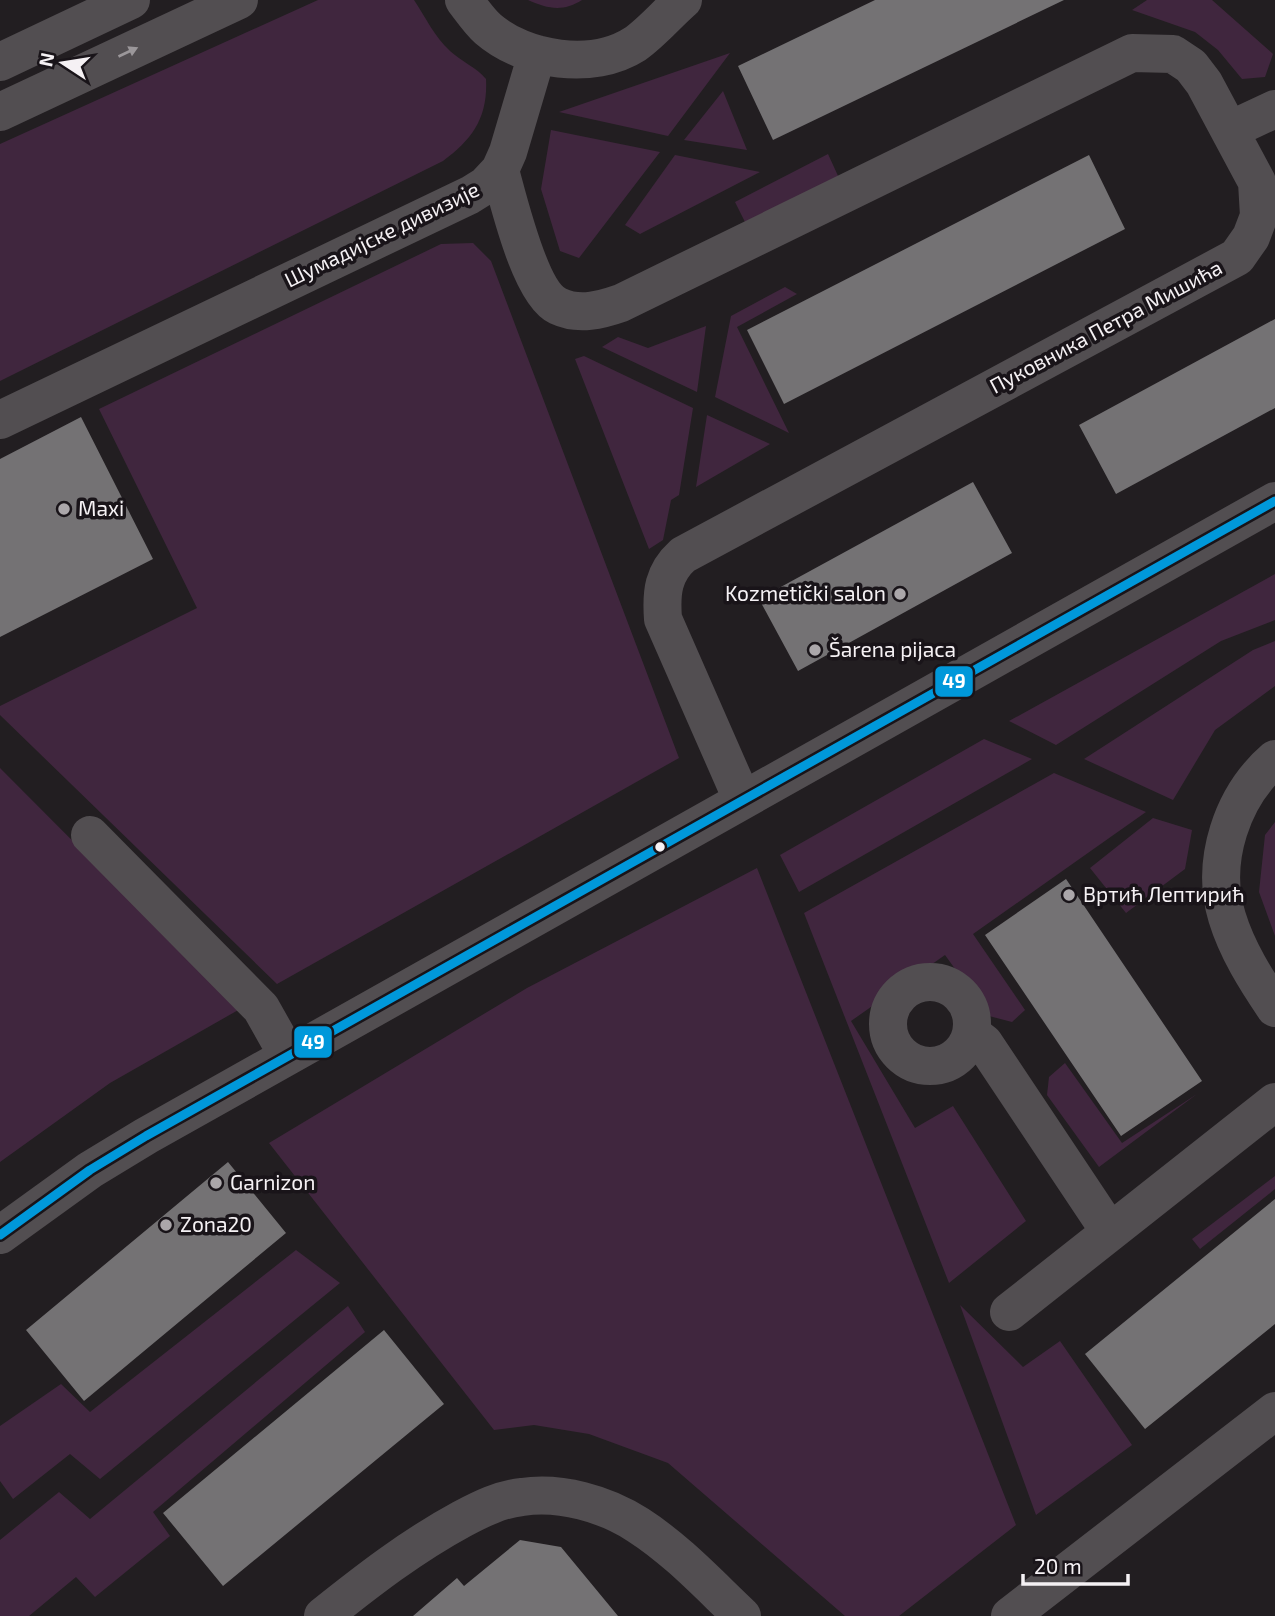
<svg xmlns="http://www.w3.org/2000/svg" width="1275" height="1616" viewBox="0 0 1275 1616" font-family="'Exo 2',sans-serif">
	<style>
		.green { fill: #40263e }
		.building { fill: #747274 }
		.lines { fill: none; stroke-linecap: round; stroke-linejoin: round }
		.minor { stroke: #524e51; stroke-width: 38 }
		.bus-1-casing { stroke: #191419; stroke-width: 14 }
		.bus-1 { stroke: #0098da; stroke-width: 9 }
		.oneway { fill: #9b979a }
		.poi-dot { fill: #aba7aa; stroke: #191419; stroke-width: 2.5 }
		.bus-dot { fill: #f5f1f4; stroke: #191419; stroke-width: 2.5 }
		.labels { text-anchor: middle; stroke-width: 7; stroke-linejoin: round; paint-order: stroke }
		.street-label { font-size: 21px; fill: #f5f1f4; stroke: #191419 }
		.poi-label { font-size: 21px; fill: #f5f1f4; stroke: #191419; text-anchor: start }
		.line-badge { stroke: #191419; stroke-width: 2.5 }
		.badge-label { font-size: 19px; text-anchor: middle; font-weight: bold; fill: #fff }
	</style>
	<rect width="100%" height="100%" fill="#221e21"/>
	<path class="green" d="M 318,0 L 414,0 C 426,18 434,36 450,51 C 462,62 476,67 486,79 C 488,117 473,139 443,161 L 0,381 L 0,144 Z
		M 528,0 L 582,0 C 563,12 548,9 528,0 Z
		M 1147,0 L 1212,0 L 1273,54 L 1265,77 L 1242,79 L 1218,50 L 1195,32 L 1132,10 Z
		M 730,53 L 668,136 L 559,112 Z
		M 723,91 L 747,150 L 684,140 Z
		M 551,130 L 660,152 L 579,258 L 560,251 L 541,189 Z
		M 828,154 L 839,178 L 746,224 L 735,202 Z
		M 675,155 L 760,172 L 640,234 L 625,225 Z
		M 473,243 L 491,261 L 679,758 L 277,984 L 0,715 L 0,706 L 197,608 L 99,409 L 441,244 Z
		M 785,287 L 797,294 L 737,327 L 789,433 L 715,397 L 731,316 Z
		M 706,326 L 697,392 L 602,347 L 618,337 L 648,348 Z
		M 584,356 L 693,408 L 679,495 L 671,500 L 663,540 L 649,549 L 575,359 Z
		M 707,415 L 770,444 L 696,487 Z
		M 1275,574 L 1275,620 L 1221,641 L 1056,745 L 1009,721 Z
		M 1275,641 L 1275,686 L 1215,730 L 1173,800 L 1084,759 L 1253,650 Z
		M 984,739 L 1032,759 L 799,892 L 780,855 Z
		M 0,768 L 240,1009 L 110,1083 L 0,1162 Z
		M 1054,773 L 1146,812 L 973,934 L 1025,1010 L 1012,1022 L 989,1016 L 945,955 L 851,1021 L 915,1128 L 953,1106 L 1026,1221 L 949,1283 L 804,913 Z
		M 1153,818 L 1192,830 L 1185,869 L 1126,913 L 1090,868 Z
		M 1275,822 L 1275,936 L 1259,892 L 1265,835 Z
		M 757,868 L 1016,1525 L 899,1616 L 845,1616 L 668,1463 L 589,1434 L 534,1425 L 494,1430 L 269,1143 L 527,988 Z
		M 1065,1063 L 1122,1143 L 1197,1094 L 1099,1167 L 1047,1095 L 1049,1077 Z
		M 1275,1176 L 1275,1189 L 1200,1249 L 1192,1239 Z
		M 296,1250 L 340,1283 L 100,1479 L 70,1454 L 13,1499 L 0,1481 L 0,1426 L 61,1384 L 90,1412 Z
		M 960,1305 L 1023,1367 L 1060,1341 L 1132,1445 L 1036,1515 Z
		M 348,1306 L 365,1332 L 153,1512 L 170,1536 L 95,1597 L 76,1577 L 29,1616 L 0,1616 L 0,1540 L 59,1492 L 90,1519 Z"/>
	<path class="building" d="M 875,0 L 1064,0 L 773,140 L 738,66 Z
		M 1089,155 L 1125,229 L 784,404 L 747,330 Z
		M 1275,319 L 1275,408 L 1116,494 L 1079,425 Z
		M 81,417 L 153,559 L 0,637 L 0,459 Z
		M 973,482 L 1012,553 L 798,671 L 759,599 Z
		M 1066,879 L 1202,1081 L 1121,1136 L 985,935 Z
		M 228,1162 L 286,1233 L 84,1401 L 26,1330 Z
		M 1275,1199 L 1275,1324 L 1145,1429 L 1085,1354 Z
		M 384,1330 L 444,1404 L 223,1586 L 163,1513 Z
		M 520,1540 L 561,1547 L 618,1616 L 413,1616 L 457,1578 L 464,1586 Z"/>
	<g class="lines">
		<path class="minor" d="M 464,0 C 471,9 479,21 488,29 C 525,61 593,71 635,44 C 652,32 667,14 683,0
			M 0,62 L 131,0
			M 0,112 L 239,0
			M 1230,130 L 1275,109
			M 500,170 C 508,199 530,293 558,306 C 579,316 601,310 621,303 L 1132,53 L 1173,54 L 1191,66 L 1204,83 L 1250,169 L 1257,182 L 1259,216 L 1251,237 L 1237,257 L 683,555 C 663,573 661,592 663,619 L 742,799
			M 0,420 L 470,195 L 486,185 L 500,170 L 508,152 L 537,54
			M 1275,759 C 1232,796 1210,861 1227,917 C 1237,950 1256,980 1275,1008
			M 90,835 L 261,1008 L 288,1056
			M888 1024a42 42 0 1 1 84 0a42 42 0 1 1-84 0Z
			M 971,1033 L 984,1043 L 1110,1232
			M 0,1235 L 90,1170 L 146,1136 L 1275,501
			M 1009,1312 L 1275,1102
			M 323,1616 C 368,1580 412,1546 462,1519 C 481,1509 501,1499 522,1497 C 560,1491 606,1504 638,1525 C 677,1550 709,1585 742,1616
			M 1010,1616 L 1275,1411"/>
		<g class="bus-1-casing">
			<path id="bus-1" d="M 0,1235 L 90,1170 L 146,1136 L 1275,501"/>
		</g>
		<use href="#bus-1" class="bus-1"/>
	</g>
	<defs><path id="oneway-solid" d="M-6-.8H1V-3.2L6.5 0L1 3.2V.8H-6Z" transform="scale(1.75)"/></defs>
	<use class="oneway" href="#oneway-solid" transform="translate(128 52) rotate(-25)"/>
	<g class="poi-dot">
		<circle cx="64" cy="509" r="7"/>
		<circle cx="900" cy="594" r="7"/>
		<circle cx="815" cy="650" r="7"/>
		<circle cx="1069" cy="895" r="7"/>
		<circle cx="216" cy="1183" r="7"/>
		<circle cx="166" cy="1225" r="7"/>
	</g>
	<circle class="bus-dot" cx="660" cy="847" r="6"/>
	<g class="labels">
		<g class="street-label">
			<text transform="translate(382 235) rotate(-26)" y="7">Шумадијске дивизије</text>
			<text transform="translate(1106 327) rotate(-28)" y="7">Пуковника Петра Мишића</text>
		</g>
		<g class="poi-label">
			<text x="78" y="516">Maxi</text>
			<text x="886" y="601" text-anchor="end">Kozmetički salon</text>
			<text x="829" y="657">Šarena pijaca</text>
			<text x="1083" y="902">Вртић Лептирић</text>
			<text x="230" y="1190">Garnizon</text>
			<text x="180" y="1232">Zona20</text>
		</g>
	</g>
	<g class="line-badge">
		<rect x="934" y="665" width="40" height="33" rx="7" fill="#0098da"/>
		<rect x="293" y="1025" width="40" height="34" rx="7" fill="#0098da"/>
	</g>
	<g class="badge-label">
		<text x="954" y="688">49</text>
		<text x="313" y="1049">49</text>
	</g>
	<g transform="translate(63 63) rotate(282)" stroke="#191419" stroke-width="5" paint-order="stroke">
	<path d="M0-5L12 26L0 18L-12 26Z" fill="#f5f1f4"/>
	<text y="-10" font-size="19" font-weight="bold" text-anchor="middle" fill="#f5f1f4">N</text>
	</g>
	<path d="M1023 1574v10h105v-10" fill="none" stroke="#f5f1f4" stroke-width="3.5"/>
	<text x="1034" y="1574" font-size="21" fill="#f5f1f4" stroke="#191419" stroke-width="5" paint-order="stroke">20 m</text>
</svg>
